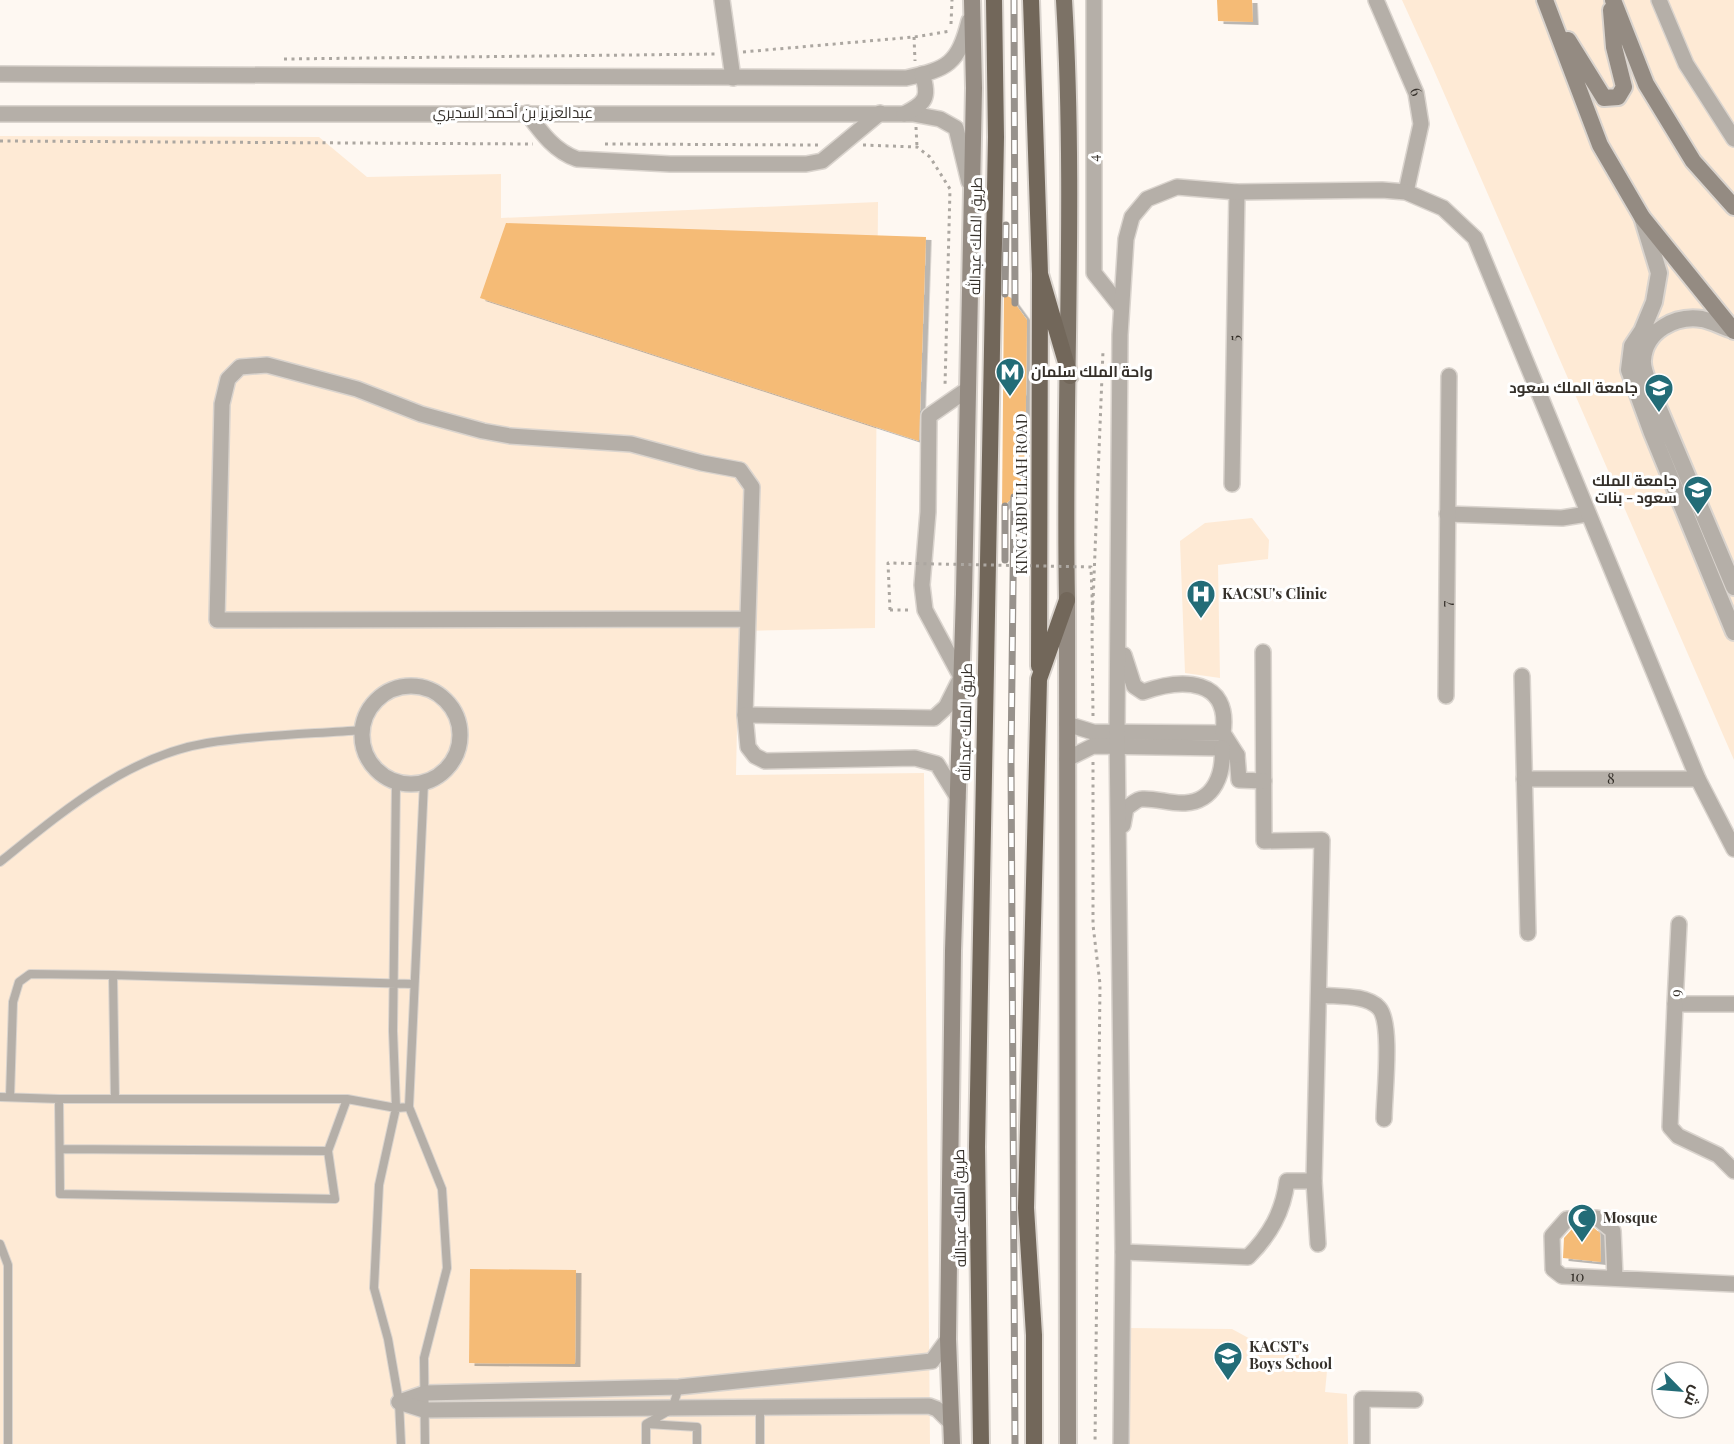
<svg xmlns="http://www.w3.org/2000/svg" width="1734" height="1444" viewBox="0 0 1734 1444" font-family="'Playfair Display',Cairo,serif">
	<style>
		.built { fill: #feead5 }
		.building { fill: #f5bb76; filter: url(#shadow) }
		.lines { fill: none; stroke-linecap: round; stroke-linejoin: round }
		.service-casing { stroke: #dad4ce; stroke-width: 10 }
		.minor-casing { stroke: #dad4ce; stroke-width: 18 }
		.tertiary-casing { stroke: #dad4ce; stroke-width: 20 }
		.secondary-casing { stroke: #dad4ce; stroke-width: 20 }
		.primary-casing { stroke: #dad4ce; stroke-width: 20 }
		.trunk-casing { stroke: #dad4ce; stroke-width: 20 }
		.path { stroke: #aca7a1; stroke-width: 3; stroke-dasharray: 3 4.5; stroke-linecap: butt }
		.service { stroke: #b5afa8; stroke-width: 8 }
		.minor { stroke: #b5afa8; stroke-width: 15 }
		.tertiary { stroke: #b5afa8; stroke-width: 16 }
		.secondary { stroke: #948b82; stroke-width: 16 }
		.primary { stroke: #7c7266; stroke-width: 16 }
		.trunk { stroke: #72675a; stroke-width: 16 }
		.rail-casing { stroke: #98928c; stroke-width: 7 }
		.rail { stroke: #fff; stroke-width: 4.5; stroke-dasharray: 14; stroke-linecap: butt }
		.path-bridge { stroke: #aca7a1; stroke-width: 3; stroke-dasharray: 3 4.5; stroke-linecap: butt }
		.labels { text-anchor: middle; stroke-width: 6; stroke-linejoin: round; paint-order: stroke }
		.street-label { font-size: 15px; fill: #35302a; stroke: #fff }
		.poi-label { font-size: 15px; font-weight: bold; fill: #35302a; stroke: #fff; text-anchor: start }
	</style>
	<defs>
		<filter id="shadow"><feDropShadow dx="5.5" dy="3" stdDeviation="0" flood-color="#0004"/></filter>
	</defs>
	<rect width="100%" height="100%" fill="#fef8f2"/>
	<path class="built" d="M 1402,0 L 1734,0 L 1734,760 L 1433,68 Z
		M 0,136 L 319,137 L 367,177 L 501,174 L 501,218 L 878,202 L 875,628 L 739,631 L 736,775 L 924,773 L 930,1444 L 0,1444 Z
		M 1252,518 L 1269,540 L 1268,559 L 1218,565 L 1220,678 L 1185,673 L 1180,541 L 1205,523 Z
		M 1128,1328 L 1232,1329 L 1267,1348 L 1301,1349 L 1301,1370 L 1327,1371 L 1325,1392 L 1347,1394 L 1348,1444 L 1130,1444 Z"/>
	<path class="building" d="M 1217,0 L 1252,0 L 1253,22 L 1218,21 Z
		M 506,223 L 926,237 L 919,441 L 480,298 Z
		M 1004,294 L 1011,298 L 1027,320 L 1025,473 L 1018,492 L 1002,508 Z
		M 1594,1228 L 1600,1233 L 1601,1262 L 1563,1258 L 1564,1238 L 1572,1229 Z
		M 470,1269 L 576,1270 L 575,1364 L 469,1363 Z"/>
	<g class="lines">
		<g class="service-casing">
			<path id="service" d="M 396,782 L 393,1031 L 396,1108 L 379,1185 L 374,1288 L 388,1339 L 399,1402 L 401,1444
				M 424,782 L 409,1107 L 442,1189 L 447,1268 L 424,1358 L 425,1444
				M 0,862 C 61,813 127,756 207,743 C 258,735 311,734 362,730
				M 0,1097 L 59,1099
				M 10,1097 L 13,1002 L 19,982 L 30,974 L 113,975
				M 115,1099 L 113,975 L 413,984
				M 347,1099 L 328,1151 L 335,1199 L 60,1194 L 59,1099 L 347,1099 L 396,1108 L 409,1107
				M 61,1149 L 328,1151
				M 0,1244 L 8,1265 L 8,1444
				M 647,1424 L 697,1427 L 697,1444
				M 646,1444 L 646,1424 L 672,1409 L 679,1387
				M 760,1444 L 760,1409"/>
		</g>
		<g class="minor-casing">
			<g id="minor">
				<path d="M 722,0 L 733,78"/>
				<path d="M 1094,0 L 1094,273 L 1121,307"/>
				<path id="s1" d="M 1376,0 L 1416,93 L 1421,124 L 1406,192"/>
				<path d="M 1659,0 L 1686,64 L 1734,139"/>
				<path d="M 0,74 L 906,78 C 948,69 958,64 969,21"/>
				<path d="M 527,113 C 541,132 554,151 577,159 L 670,164 L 806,164 L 822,161 L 880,113"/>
				<path d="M 0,114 L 913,114 L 940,119 L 956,128 L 969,182"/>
				<path d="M 904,114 C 926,103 930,97 922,74"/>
				<path id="s2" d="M 1232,484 L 1237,192"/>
				<path d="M 1447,514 L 1562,518 L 1587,514"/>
				<path d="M 748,619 L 217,620 L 222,404 L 228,379 L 240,367 L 267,365 L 357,389 L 421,414 L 483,431 L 510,436 L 631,444 L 702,463 L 740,470 L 752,487 L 745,715 L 748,747 L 755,756 L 765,761 L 915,758 L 937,764 L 958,798"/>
				<path d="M 1263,652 L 1264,841 L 1322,840 L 1314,1181"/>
				<path d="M 1522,676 L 1528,933"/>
				<circle cx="411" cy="735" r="49"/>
				<path id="s3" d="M 1446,696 L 1449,376"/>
				<path d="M 745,715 L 934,718 L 946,707 L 961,677 L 925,610 L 922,585 L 928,512 L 929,416 L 968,389"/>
				<path d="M 1067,724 L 1093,732 L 1223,733"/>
				<path d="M 1237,755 L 1239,780 L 1264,781"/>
				<path d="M 1067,759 L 1093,746 L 1222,748 L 1237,755 L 1223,733 C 1231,678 1182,678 1143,692 L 1134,686 L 1124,655"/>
				<path id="s4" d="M 1524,779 L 1698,779"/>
				<path d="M 1123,825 L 1126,808 C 1131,805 1137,799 1142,799 C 1156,798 1170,804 1185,803 C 1215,801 1224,773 1222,748"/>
				<path d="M 1679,924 L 1675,1004 L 1734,1004"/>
				<path d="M 1320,995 C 1337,997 1366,994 1379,1008 C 1393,1023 1384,1096 1384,1119"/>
				<path d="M 1675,1004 L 1670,1127 L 1678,1136 L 1718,1155 L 1734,1171"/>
				<path d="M 1123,1252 L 1248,1257 C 1270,1235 1283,1212 1287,1181 L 1314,1181 L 1318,1244"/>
				<path id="s5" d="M 1615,1278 L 1613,1231 L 1597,1218 L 1567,1219 L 1552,1236 L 1553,1269 L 1562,1276 L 1734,1284"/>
				<path d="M 399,1402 L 425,1393 L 679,1387 L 932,1361 L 948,1339"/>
				<path d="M 399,1402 L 424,1410 L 929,1406 L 937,1409 L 949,1421"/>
				<path d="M 1121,1444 L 1123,1252 L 1117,732 L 1120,335 L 1126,239 L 1132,217 L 1147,199 L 1177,187 L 1237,192 L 1382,190 L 1406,192 L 1443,208 L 1475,238 L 1698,779 L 1734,849"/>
				<path d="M 1362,1444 L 1362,1399 L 1415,1400"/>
			</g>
		</g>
		<g class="tertiary-casing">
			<path id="tertiary" d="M 1642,217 L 1659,273 L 1654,302 L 1642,331 L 1632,346 L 1629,370 L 1652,433 L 1734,632
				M 1733,330 C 1723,327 1712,321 1702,319 C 1675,315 1645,331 1643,360 C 1642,370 1649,383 1652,392 L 1734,587"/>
		</g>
		<g class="secondary-casing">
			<path id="secondary" d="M 1545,0 L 1600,145 L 1642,217 L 1734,331
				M 1613,0 L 1646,84 L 1693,161 L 1734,207
				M 1568,40 L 1604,98 L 1618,97 L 1624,87 L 1614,47 L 1611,10
				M 1067,602 L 1068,1444
				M 952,1444 L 948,1339 L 953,951 L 964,594 L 974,88 L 972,0"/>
		</g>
		<g class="primary-casing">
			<path id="primary" d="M 1064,0 C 1076,200 1063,400 1067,600"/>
		</g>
		<g class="trunk-casing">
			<path id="trunk" d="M 1031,0 L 1040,274 L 1070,376
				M 1039,666 L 1040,274
				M 981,1444 L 977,1147 L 996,137 L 994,0
				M 1034,1444 L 1034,1335 L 1026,1208 L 1039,679 L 1067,600"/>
		</g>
		<path class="path" d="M 951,24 L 952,0
			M 914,37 L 915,61
			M 743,52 L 914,37 L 951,31
			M 284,59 L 715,54
			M 916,127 L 917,147
			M 0,141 L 533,144
			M 605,144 L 818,145
			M 863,145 L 917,147 L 930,157 L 950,189 L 945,386
			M 890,610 L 912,610
			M 1093,716 L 1092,627 L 1103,351
			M 1093,762 L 1093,925 L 1100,984 L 1095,1444"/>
		<use href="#service" class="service"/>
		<use href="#minor" class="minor"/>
		<use href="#tertiary" class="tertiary"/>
		<use href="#secondary" class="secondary"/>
		<use href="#primary" class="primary"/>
		<use href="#trunk" class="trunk"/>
		<g class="rail-casing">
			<path id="rail" d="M 1014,0 L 1015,303
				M 1005,294 L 1006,225
				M 1014,497 L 1011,762 L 1015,1444
				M 1005,506 L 1005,560"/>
		</g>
		<use href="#rail" class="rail"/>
		<path class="path-bridge" d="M 890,610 L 888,563 L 1091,567 L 1093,622"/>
	</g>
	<defs>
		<g id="metro-pin" transform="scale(1.5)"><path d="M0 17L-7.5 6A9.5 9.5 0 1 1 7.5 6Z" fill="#236c77" stroke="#fff"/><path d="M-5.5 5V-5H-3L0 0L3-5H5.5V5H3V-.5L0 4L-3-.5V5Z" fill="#fff"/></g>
		<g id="university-pin" transform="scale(1.5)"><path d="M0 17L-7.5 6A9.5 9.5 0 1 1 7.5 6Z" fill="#236c77" stroke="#fff"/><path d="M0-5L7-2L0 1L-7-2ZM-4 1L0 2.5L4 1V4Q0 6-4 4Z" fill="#fff"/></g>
		<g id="hospital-pin" transform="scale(1.5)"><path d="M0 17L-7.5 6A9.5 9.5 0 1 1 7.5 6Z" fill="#236c77" stroke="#fff"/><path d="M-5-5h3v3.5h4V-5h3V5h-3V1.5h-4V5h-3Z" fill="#fff"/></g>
		<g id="mosque-pin" transform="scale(1.5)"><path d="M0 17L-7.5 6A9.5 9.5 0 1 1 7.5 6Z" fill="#236c77" stroke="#fff"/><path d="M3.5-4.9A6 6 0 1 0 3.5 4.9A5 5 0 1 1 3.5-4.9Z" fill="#fff"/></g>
		<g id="school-pin" transform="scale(1.5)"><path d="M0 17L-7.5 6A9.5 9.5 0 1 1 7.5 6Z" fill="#236c77" stroke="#fff"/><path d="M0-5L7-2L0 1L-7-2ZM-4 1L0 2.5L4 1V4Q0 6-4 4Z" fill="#fff"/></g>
	</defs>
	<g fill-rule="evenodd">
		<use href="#metro-pin" x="1010" y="372"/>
		<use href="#university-pin" x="1659" y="388"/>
		<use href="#university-pin" x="1698" y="490"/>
		<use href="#hospital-pin" x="1201" y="594"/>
		<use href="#mosque-pin" x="1582" y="1218"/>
		<use href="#school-pin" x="1228" y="1356"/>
	</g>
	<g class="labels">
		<g class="street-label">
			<text dy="5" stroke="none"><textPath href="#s1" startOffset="100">6</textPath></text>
			<text x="513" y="118">عبدالعزيز بن أحمد السديري</text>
			<text transform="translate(1094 158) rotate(-90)" y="5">4</text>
			<text transform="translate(976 236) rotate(-89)" y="5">طريق الملك عبدالله</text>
			<text dy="5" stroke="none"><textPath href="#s2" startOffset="146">5</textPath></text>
			<text transform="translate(1022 494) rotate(-90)" y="5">KING ABDULLAH ROAD</text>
			<text dy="5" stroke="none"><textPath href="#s3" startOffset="92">7</textPath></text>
			<text transform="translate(966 722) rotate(-89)" y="5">طريق الملك عبدالله</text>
			<text dy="5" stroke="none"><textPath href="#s4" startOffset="87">8</textPath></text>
			<text transform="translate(1676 993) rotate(-89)" y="5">9</text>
			<text transform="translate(960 1208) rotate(-91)" y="5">طريق الملك عبدالله</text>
			<text dy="5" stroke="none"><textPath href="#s5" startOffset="180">10</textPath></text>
		</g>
		<g class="poi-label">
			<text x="1031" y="377">واحة الملك سلمان</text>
			<text x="1638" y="393" text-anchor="end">جامعة الملك سعود</text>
			<text x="1677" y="486" text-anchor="end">جامعة الملك<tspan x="1677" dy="17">سعود - بنات</tspan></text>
			<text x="1222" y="599">KACSU's Clinic</text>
			<text x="1603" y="1223">Mosque</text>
			<text x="1249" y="1352">KACST's<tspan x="1249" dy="17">Boys School</tspan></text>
		</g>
	</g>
	<g transform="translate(1680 1390) rotate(115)"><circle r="28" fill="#ffffff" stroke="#aeacaa" stroke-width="1.5"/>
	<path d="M0-4.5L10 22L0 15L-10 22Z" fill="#236c77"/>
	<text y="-9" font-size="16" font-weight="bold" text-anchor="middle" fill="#35302a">ش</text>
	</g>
</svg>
